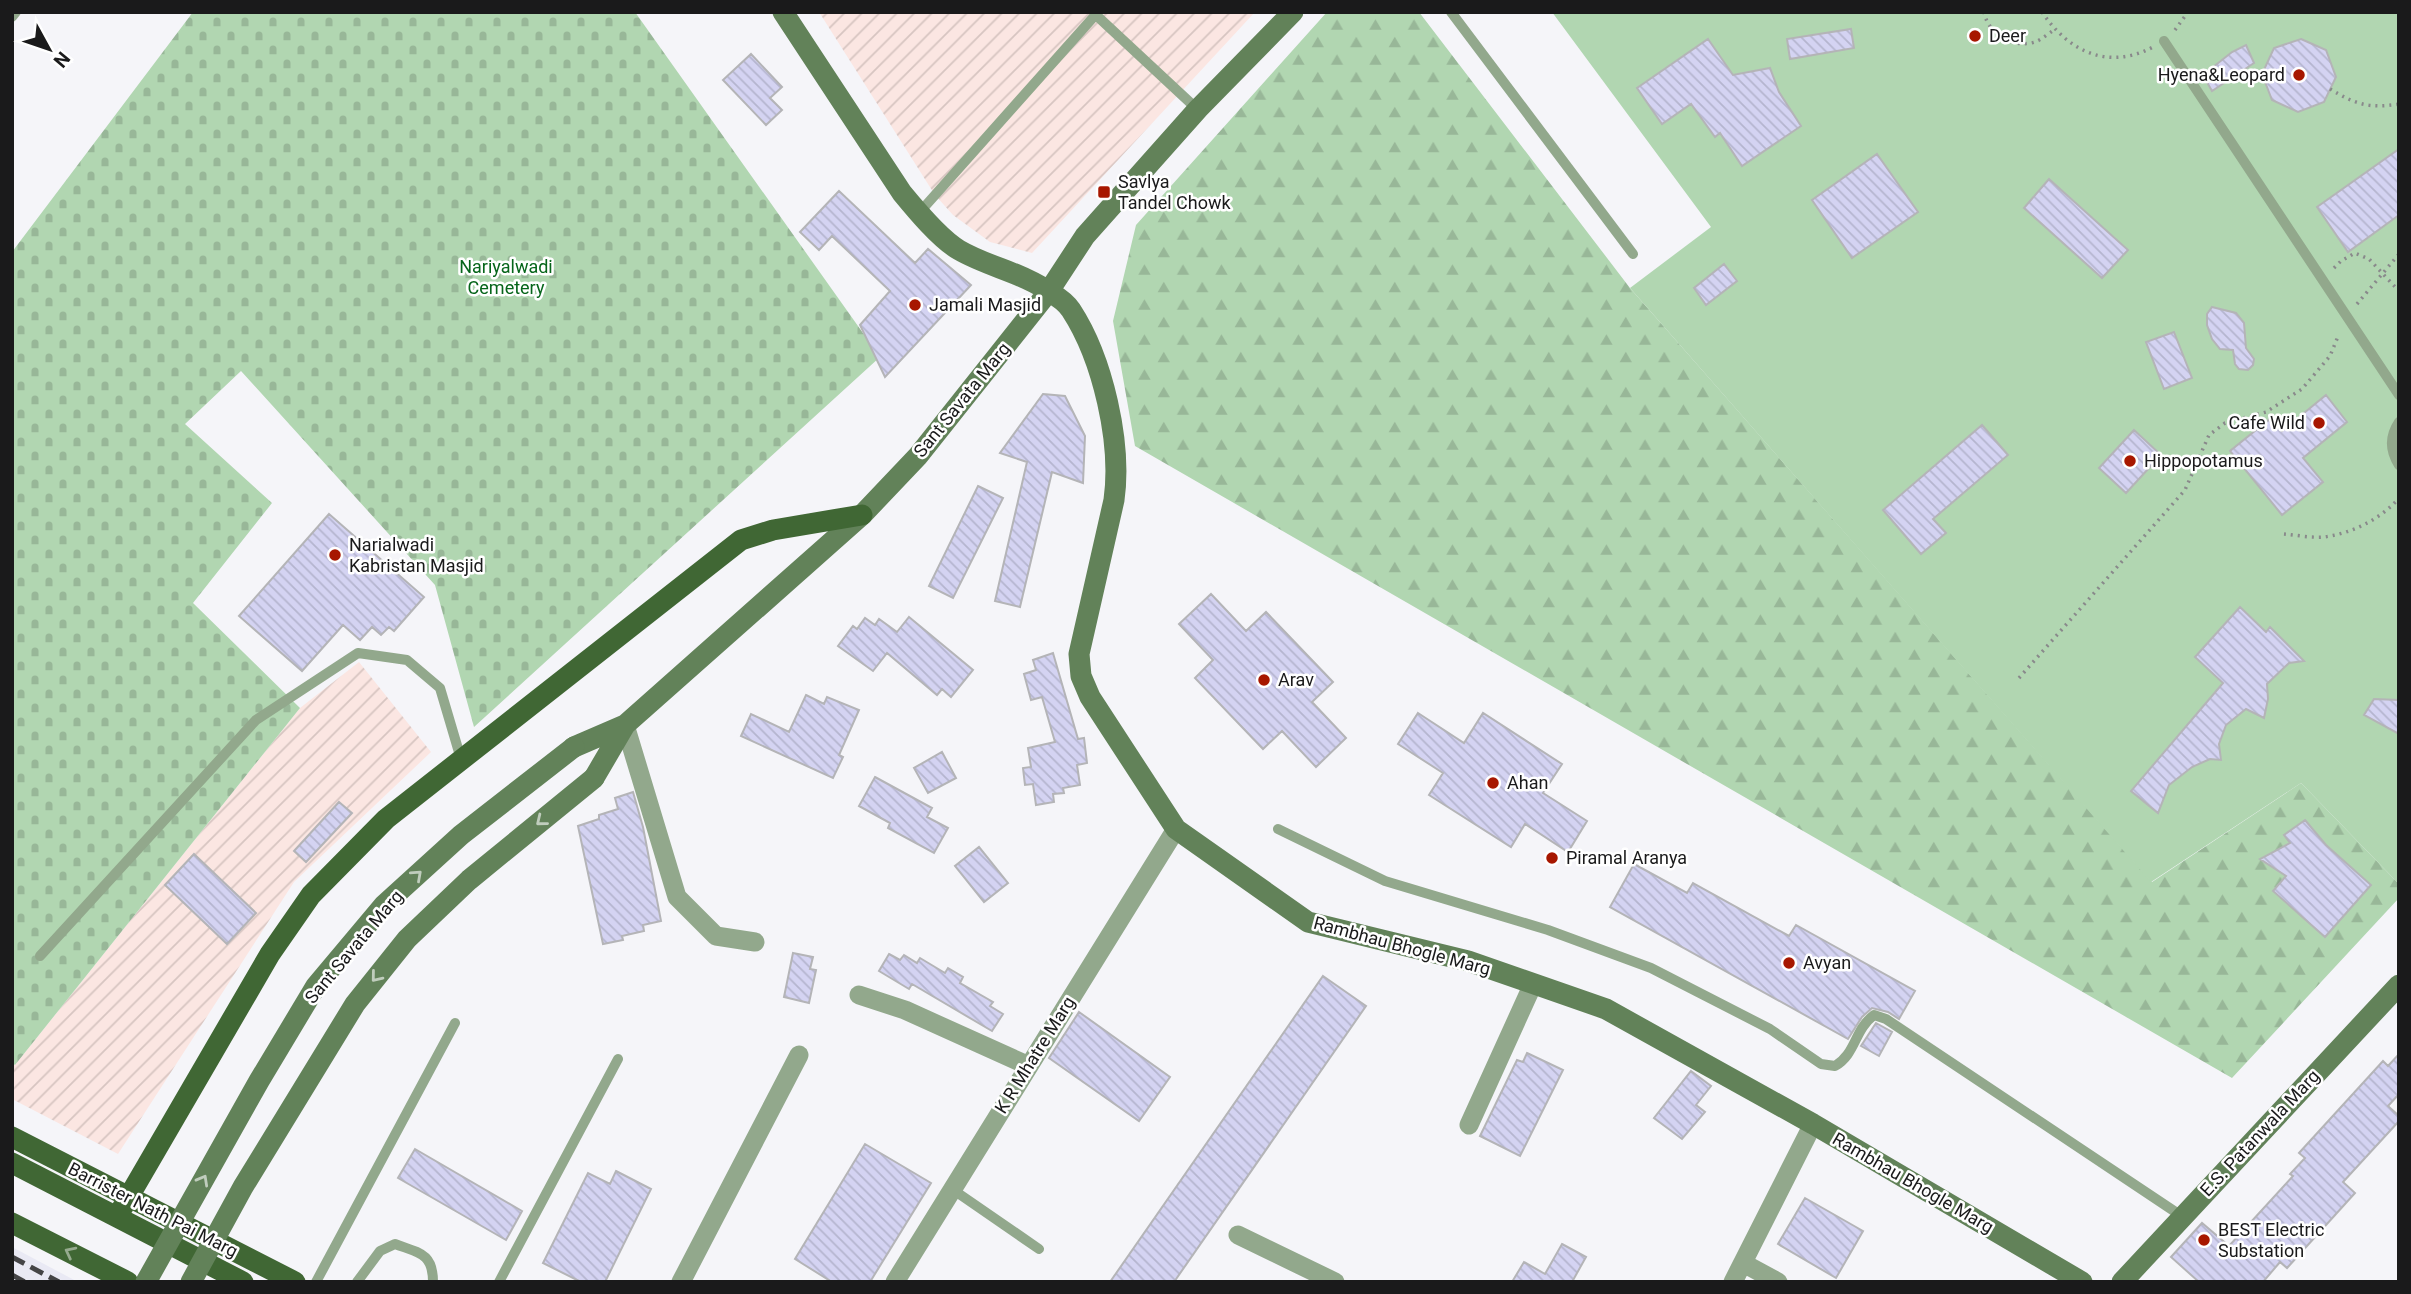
<svg xmlns="http://www.w3.org/2000/svg" width="2411" height="1294" viewBox="0 0 2411 1294" font-family="Roboto,sans-serif">
	<style>
		.built { fill: #e9e9f4 }
		.industrial { fill: url(#industrial-furrows) }
		.forest { fill: url(#forest-firs) }
		.cemetery { fill: url(#cemetery-stones) }
		.green { fill: #b1d6b1 }
		.building { fill: url(#building-back-hatch); stroke: #b4b4b7; stroke-width: 2 }
		.lines { fill: none; stroke-linecap: round; stroke-linejoin: round }
		.path { stroke: #89898b; stroke-width: 3.5; stroke-dasharray: 2 5; stroke-linecap: butt }
		.lane { stroke: #92a88c; stroke-width: 10 }
		.street { stroke: #92a88c; stroke-width: 19 }
		.secondary { stroke: #628259; stroke-width: 21 }
		.primary { stroke: #406734; stroke-width: 21 }
		.rail { stroke: #444446; stroke-width: 5; stroke-dasharray: 14 7; stroke-linecap: butt }
		.secondary-bridge { stroke: #628259; stroke-width: 21 }
		.oneway { stroke: #c0cdbd }
		.oneway2 { stroke: #96ab8f }
		.poi-dot { fill: #a71700; stroke: #fff; stroke-width: 2.5 }
		.labels { text-anchor: middle; stroke-width: 5; stroke-linejoin: round; paint-order: stroke }
		.poi-label { font-size: 18px; fill: #1a1a1b; stroke: #fff; text-anchor: start }
		.park-label { font-size: 18px; fill: #06651a; stroke: #fff }
		.street-label { font-size: 18px; fill: #1a1a1b; stroke: #fff }
	</style>
	<defs>
		<pattern id="industrial-furrows" width="10" height="10" patternUnits="userSpaceOnUse" patternTransform="scale(1.75)"><rect width="10" height="10" fill="#fbe6e2"/><path d="M-1 1l2-2M0 10L10 0M9 11l2-2" fill="none" stroke="#d7c5c1"/></pattern>
		<pattern id="forest-firs" width="22" height="20" patternUnits="userSpaceOnUse" patternTransform="scale(1.75)"><rect width="22" height="20" fill="#b1d6b1"/><path d="M5 1l3.5 6h-7zM16 11l3.5 6h-7z" fill="#98b798"/></pattern>
		<pattern id="cemetery-stones" width="16" height="16" patternUnits="userSpaceOnUse" patternTransform="scale(1.75)"><rect width="16" height="16" fill="#b1d6b1"/><path d="M2 7V4a2 2 0 0 1 4 0v3zM10 15v-3a2 2 0 0 1 4 0v3z" fill="#98b798"/></pattern>
		<pattern id="building-back-hatch" width="6" height="6" patternUnits="userSpaceOnUse" patternTransform="scale(1.75)"><rect width="6" height="6" fill="#d4d3f2"/><path d="M-1 5l2 2M0 0l6 6M5-1l2 2" fill="none" stroke="#b5b5cf"/></pattern>
	</defs>
	<rect width="100%" height="100%" fill="#f5f5f9"/>
	<path class="built" d="M 12,1247 L 78,1282 L 12,1282 Z"/>
	<path class="industrial" d="M 819,12 L 1255,12 L 1032,253 L 990,242 L 953,215 L 935,195 Z
		M 359,662 L 431,752 L 294,882 L 118,1154 L 12,1099 L 12,1063 L 15,1065 L 300,708 Z"/>
	<path class="forest" d="M 1327,12 L 1419,12 L 1630,288 L 2152,882 L 2301,783 L 2399,884 L 2399,898 L 2232,1078 L 1135,446 L 1113,321 L 1136,225 Z"/>
	<path class="cemetery" d="M 193,12 L 635,12 L 880,357 L 474,727 L 435,585 L 241,371 L 185,424 L 272,503 L 193,603 L 300,708 L 15,1065 L 12,1063 L 12,252 Z"/>
	<path class="green" d="M 1552,12 L 2399,12 L 2399,884 L 2301,783 L 2151,882 L 1630,288 L 1711,227 Z"/>
	<path class="building" d="M 1851,29 L 1854,48 L 1790,59 L 1787,39 Z
		M 1708,39 L 1733,75 L 1770,68 L 1779,92 L 1801,126 L 1742,166 L 1720,133 L 1715,137 L 1691,104 L 1662,124 L 1637,88 Z
		M 2301,39 L 2326,50 L 2336,77 L 2324,102 L 2298,112 L 2272,100 L 2262,74 L 2274,48 Z
		M 2246,45 L 2254,63 L 2212,91 L 2203,75 L 2232,52 Z
		M 751,54 L 782,87 L 770,98 L 782,110 L 766,125 L 723,80 Z
		M 2399,149 L 2399,215 L 2348,252 L 2317,207 Z
		M 1877,154 L 1918,212 L 1852,258 L 1812,200 Z
		M 2049,179 L 2128,250 L 2102,278 L 2024,208 Z
		M 839,191 L 915,263 L 928,249 L 971,285 L 885,377 L 860,325 L 890,291 L 832,236 L 819,250 L 800,232 Z
		M 1724,264 L 1737,281 L 1706,305 L 1694,288 Z
		M 2212,307 L 2236,313 L 2244,323 L 2246,348 L 2254,359 L 2253,365 L 2248,370 L 2239,369 L 2235,364 L 2233,350 L 2220,349 L 2212,339 L 2207,325 L 2207,314 Z
		M 2174,332 L 2192,378 L 2164,389 L 2146,342 Z
		M 1043,394 L 1065,396 L 1085,436 L 1083,483 L 1052,472 L 1020,607 L 995,601 L 1027,462 L 1000,453 Z
		M 2326,395 L 2347,422 L 2303,458 L 2323,482 L 2282,515 L 2230,451 L 2271,418 L 2282,431 Z
		M 1982,425 L 2008,455 L 1933,519 L 1946,533 L 1921,554 L 1883,510 Z
		M 2134,430 L 2161,455 L 2126,493 L 2099,468 Z
		M 978,486 L 1003,498 L 953,598 L 929,586 Z
		M 329,514 L 424,597 L 394,631 L 389,627 L 381,635 L 372,627 L 360,640 L 343,625 L 302,671 L 239,616 Z
		M 1211,594 L 1246,631 L 1266,612 L 1333,682 L 1312,702 L 1346,738 L 1316,767 L 1282,731 L 1263,749 L 1195,678 L 1213,660 L 1179,624 Z
		M 2240,607 L 2266,632 L 2270,627 L 2304,661 L 2289,663 L 2267,684 L 2268,699 L 2264,718 L 2246,709 L 2226,725 L 2219,744 L 2221,760 L 2210,759 L 2192,767 L 2169,785 L 2158,813 L 2131,791 L 2223,683 L 2195,657 Z
		M 909,617 L 973,670 L 951,697 L 942,689 L 937,695 L 887,653 L 873,671 L 838,646 L 853,626 L 857,629 L 865,618 L 875,625 L 879,619 L 897,632 Z
		M 1053,653 L 1078,739 L 1084,738 L 1087,763 L 1077,765 L 1080,785 L 1063,788 L 1064,793 L 1053,794 L 1054,802 L 1036,805 L 1033,784 L 1025,785 L 1023,768 L 1031,767 L 1028,748 L 1055,742 L 1042,697 L 1031,700 L 1024,674 L 1036,670 L 1033,660 Z
		M 806,695 L 824,704 L 827,697 L 859,710 L 839,755 L 843,757 L 833,778 L 741,736 L 751,714 L 789,732 Z
		M 2374,699 L 2399,700 L 2399,734 L 2364,715 Z
		M 1418,713 L 1464,743 L 1483,713 L 1562,764 L 1543,793 L 1587,821 L 1568,852 L 1525,824 L 1511,847 L 1429,795 L 1443,773 L 1398,744 Z
		M 942,752 L 956,778 L 928,793 L 914,768 Z
		M 875,777 L 932,808 L 927,817 L 948,828 L 934,853 L 888,828 L 890,823 L 859,806 Z
		M 633,792 L 643,827 L 661,921 L 643,925 L 644,931 L 622,936 L 623,940 L 603,944 L 578,826 L 599,819 L 599,815 L 618,809 L 615,798 Z
		M 339,802 L 352,813 L 306,862 L 294,851 Z
		M 2305,820 L 2326,845 L 2371,885 L 2325,937 L 2273,891 L 2286,876 L 2260,859 L 2290,843 L 2284,835 Z
		M 979,847 L 1008,883 L 984,902 L 955,866 Z
		M 194,854 L 256,913 L 227,944 L 165,885 Z
		M 1634,864 L 1687,893 L 1693,883 L 1789,936 L 1796,925 L 1915,991 L 1899,1019 L 1888,1012 L 1872,1008 L 1862,1017 L 1848,1039 L 1610,907 Z
		M 793,953 L 813,957 L 810,969 L 816,970 L 809,1003 L 784,997 Z
		M 889,954 L 900,960 L 904,955 L 917,963 L 920,958 L 945,973 L 948,968 L 963,977 L 960,983 L 993,1002 L 990,1006 L 1003,1014 L 992,1031 L 912,984 L 909,989 L 879,971 Z
		M 1323,976 L 1366,1006 L 1174,1282 L 1110,1282 Z
		M 1079,1012 L 1170,1077 L 1139,1121 L 1049,1058 Z
		M 1876,1023 L 1892,1032 L 1879,1056 L 1861,1046 Z
		M 1527,1053 L 1563,1070 L 1520,1156 L 1480,1136 L 1517,1060 L 1523,1062 Z
		M 2399,1054 L 2399,1094 L 2388,1106 L 2399,1116 L 2399,1121 L 2343,1182 L 2355,1193 L 2287,1268 L 2280,1262 L 2263,1282 L 2199,1282 L 2171,1257 L 2202,1223 L 2229,1246 L 2293,1176 L 2290,1174 L 2305,1158 L 2299,1153 L 2383,1061 L 2388,1066 Z
		M 1691,1071 L 1711,1086 L 1696,1105 L 1705,1112 L 1682,1139 L 1654,1118 Z
		M 865,1144 L 931,1183 L 870,1282 L 832,1282 L 795,1259 Z
		M 415,1149 L 522,1211 L 506,1240 L 398,1178 Z
		M 616,1171 L 651,1189 L 605,1282 L 581,1282 L 543,1263 L 588,1173 L 610,1184 Z
		M 1805,1198 L 1863,1231 L 1836,1278 L 1778,1244 Z
		M 1562,1244 L 1586,1257 L 1572,1282 L 1512,1282 L 1524,1262 L 1545,1274 Z"/>
	<g class="lines">
		<path class="path" d="M 1984,12 C 1988,34 2013,49 2035,42 C 2041,40 2048,34 2054,30
			M 2042,12 C 2068,51 2108,71 2153,47
			M 2175,30 L 2188,12
			M 2330,89 C 2355,104 2369,109 2399,104
			M 2334,268 L 2341,261 L 2355,253 L 2369,259 L 2399,291
			M 2357,304 L 2399,254
			M 2284,534 C 2296,535 2310,538 2323,537 C 2351,534 2381,519 2399,498
			M 2019,678 L 2185,490 L 2209,435 L 2225,423 L 2266,412 L 2302,389 L 2330,356 L 2339,334"/>
		<path class="lane" d="M 1451,12 L 1633,254
			M 1096,15 L 1197,109
			M 12,17 L 16,12
			M 2164,41 L 2399,395
			M 919,213 L 1098,12
			M 2399,422 C 2389,437 2390,451 2399,465
			M 1278,829 L 1385,881 L 1548,930 L 1651,968 L 1770,1029 L 1821,1064 L 1835,1066 C 1856,1054 1854,1030 1874,1015 L 1886,1019 L 2183,1217
			M 40,956 L 256,720 L 358,653 L 407,660 L 440,688 L 461,759
			M 952,1189 L 1039,1249
			M 316,1282 L 455,1023
			M 357,1282 L 380,1251 L 395,1244 C 419,1253 433,1253 433,1282
			M 499,1282 L 618,1059"/>
		<path class="street" d="M 625,725 L 677,897 L 716,936 L 755,942
			M 859,995 L 905,1010 L 1029,1066
			M 1469,1125 L 1533,984
			M 1238,1235 L 1335,1282
			M 1743,1263 L 1778,1282
			M 681,1282 L 799,1055
			M 895,1282 L 1176,829
			M 1733,1282 L 1813,1124"/>
		<path class="secondary" d="M 783,12 L 902,193 C 916,210 940,239 959,250 C 988,267 1024,273 1051,293 C 1058,297 1067,304 1071,310 C 1103,359 1122,443 1114,500 L 1079,654 L 1081,676 L 1090,697 L 1176,829 L 1308,922 L 1468,961 L 1606,1009 L 1813,1124 L 2082,1282
			M 574,747 L 625,725 L 862,515 L 918,456 L 1049,291 L 1085,236 L 1198,109 L 1293,12
			M 594,778 L 625,725
			M 2122,1282 L 2399,985"/>
		<path class="primary" d="M 12,1137 L 295,1282
			M 12,1163 L 243,1282
			M 117,1217 L 270,954 L 311,895 L 386,819 L 741,540 L 773,530 L 862,515
			M 12,1223 L 128,1282"/>
		<path class="rail" d="M 12,1257 L 59,1282
			M 12,1275 L 25,1282"/>
		<path class="secondary-bridge" d="M 146,1282 L 259,1081 L 316,986 L 384,905 L 461,835 L 574,747
			M 191,1282 L 243,1187 L 355,1004 L 407,939 L 469,880 L 594,778"/>
	</g>
	<defs><path id="oneway-chevron" d="M-2-3.5L2.5 0L-2 3.5" fill="none" stroke-width="1.6" stroke-linecap="round" stroke-linejoin="round" transform="scale(1.75)"/></defs>
	<g class="oneway">
		<use href="#oneway-chevron" transform="translate(541 821) rotate(141)"/>
		<use href="#oneway-chevron" transform="translate(417 875) rotate(-42)"/>
		<use href="#oneway-chevron" transform="translate(376 977) rotate(129)"/>
		<use href="#oneway-chevron" transform="translate(203 1180) rotate(-61)"/>
	</g>
	<use class="oneway2" href="#oneway-chevron" transform="translate(70 1252) rotate(-153)"/>
	<g class="poi-dot">
		<circle cx="1975" cy="36" r="7"/>
		<circle cx="2299" cy="75" r="7"/>
		<rect x="1097" y="185" width="14" height="14" rx="3.5"/>
		<circle cx="915" cy="305" r="7"/>
		<circle cx="2319" cy="423" r="7"/>
		<circle cx="2130" cy="461" r="7"/>
		<circle cx="335" cy="555" r="7"/>
		<circle cx="1264" cy="680" r="7"/>
		<circle cx="1493" cy="783" r="7"/>
		<circle cx="1552" cy="858" r="7"/>
		<circle cx="1789" cy="963" r="7"/>
		<circle cx="2204" cy="1240" r="7"/>
	</g>
	<g class="labels">
		<g class="poi-label">
			<text x="1989" y="42">Deer</text>
			<text x="2285" y="81" text-anchor="end">Hyena&amp;Leopard</text>
			<text x="1118" y="188">Savlya<tspan x="1118" dy="21">Tandel Chowk</tspan></text>
			<text x="929" y="311">Jamali Masjid</text>
			<text x="2305" y="429" text-anchor="end">Cafe Wild</text>
			<text x="2144" y="467">Hippopotamus</text>
			<text x="349" y="551">Narialwadi<tspan x="349" dy="21">Kabristan Masjid</tspan></text>
			<text x="1278" y="686">Arav</text>
			<text x="1507" y="789">Ahan</text>
			<text x="1566" y="864">Piramal Aranya</text>
			<text x="1803" y="969">Avyan</text>
			<text x="2218" y="1236">BEST Electric<tspan x="2218" dy="21">Substation</tspan></text>
		</g>
		<g class="park-label">
			<text x="506" y="273">Nariyalwadi<tspan x="506" dy="21">Cemetery</tspan></text>
		</g>
		<g class="street-label">
			<text transform="translate(962 400) rotate(-51)" y="6">Sant Savata Marg</text>
			<text transform="translate(1402 946) rotate(15)" y="6">Rambhau Bhogle Marg</text>
			<text transform="translate(354 947) rotate(-50)" y="6">Sant Savata Marg</text>
			<text transform="translate(1035 1055) rotate(-58)" y="6">K R Mhatre Marg</text>
			<text transform="translate(2260 1133) rotate(-47)" y="6">E.S. Patanwala Marg</text>
			<text transform="translate(1913 1183) rotate(30)" y="6">Rambhau Bhogle Marg</text>
			<text transform="translate(153 1210) rotate(27)" y="6">Barrister Nath Pai Marg</text>
		</g>
	</g>
	<rect width="2411" height="1294" fill="none" stroke="#1a1a1b" stroke-width="28"/>
	<g transform="translate(49 49) rotate(130)" stroke="#ffffff" stroke-width="5" paint-order="stroke">
	<path d="M0-5L12 26L0 18L-12 26Z" fill="#1a1a1b"/>
	<text y="-10" font-size="19" font-weight="bold" text-anchor="middle" fill="#1a1a1b">N</text>
	</g>
</svg>
